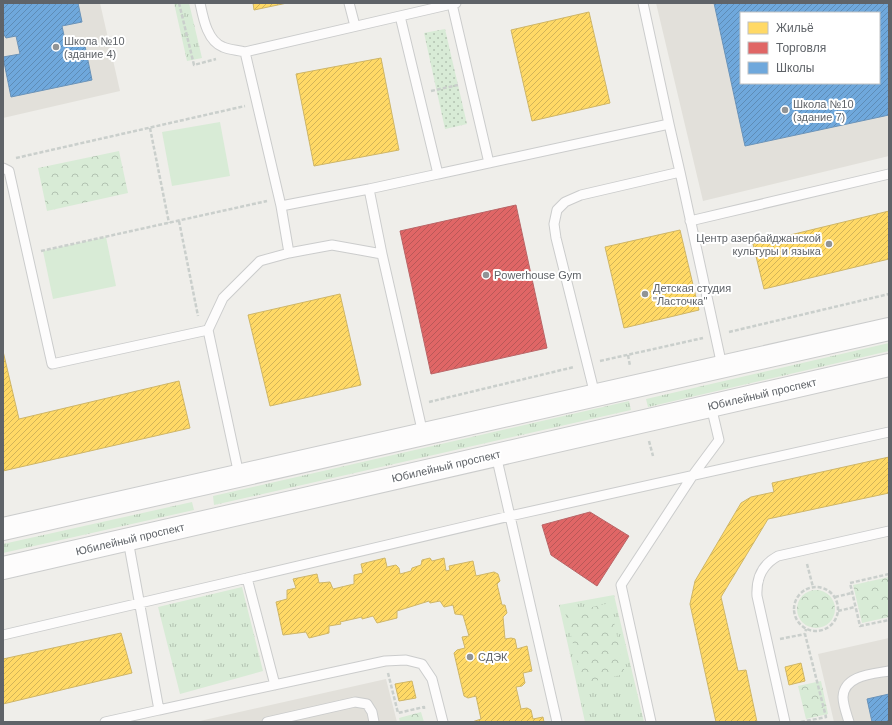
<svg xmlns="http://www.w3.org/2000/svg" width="892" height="725" viewBox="0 0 892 725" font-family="Arial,sans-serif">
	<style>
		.education { fill: #e2e0da; fill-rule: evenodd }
		.grass { fill: url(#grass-tufts) }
		.park { fill: url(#park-crowns) }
		.garden { fill: url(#garden-dots) }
		.pitch { fill: #d8ebd6 }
		.homes { fill: url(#homes-hatch); stroke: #cfb667 }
		.shops { fill: url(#shops-hatch); stroke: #b96567 }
		.schools { fill: url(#schools-hatch); stroke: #6a93b9; fill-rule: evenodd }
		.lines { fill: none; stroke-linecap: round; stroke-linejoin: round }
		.service-casing { stroke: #cbcccc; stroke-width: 11 }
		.tertiary-casing { stroke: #cbcccc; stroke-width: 24 }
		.path { stroke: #cacfcc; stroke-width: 2.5; stroke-dasharray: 4 2; stroke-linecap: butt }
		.service { stroke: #fdfcfc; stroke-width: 9 }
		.tertiary { stroke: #fdfcfc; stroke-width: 22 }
		.poi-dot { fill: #919496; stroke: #fff; stroke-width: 1.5 }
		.labels { text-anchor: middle; stroke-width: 4; stroke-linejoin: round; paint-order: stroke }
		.poi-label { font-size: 11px; fill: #5f6368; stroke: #fff; text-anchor: start }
		.street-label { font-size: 11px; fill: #5f6368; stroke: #fff }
	</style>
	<defs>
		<pattern id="grass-tufts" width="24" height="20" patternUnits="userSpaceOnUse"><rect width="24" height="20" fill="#d8ebd6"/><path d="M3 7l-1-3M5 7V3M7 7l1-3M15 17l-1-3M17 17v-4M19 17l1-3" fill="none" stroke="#b2c2b1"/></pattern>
		<pattern id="park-crowns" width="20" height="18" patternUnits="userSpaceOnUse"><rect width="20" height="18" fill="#d8ebd6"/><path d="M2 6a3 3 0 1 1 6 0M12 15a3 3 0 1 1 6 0" fill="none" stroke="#b2c2b1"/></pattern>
		<pattern id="garden-dots" width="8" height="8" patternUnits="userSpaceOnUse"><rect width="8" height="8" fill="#d8ebd6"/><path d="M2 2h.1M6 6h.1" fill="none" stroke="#b2c2b1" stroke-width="1.8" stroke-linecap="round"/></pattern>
		<pattern id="homes-hatch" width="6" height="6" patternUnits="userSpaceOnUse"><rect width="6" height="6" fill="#ffd966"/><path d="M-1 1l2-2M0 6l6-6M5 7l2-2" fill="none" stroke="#d2b458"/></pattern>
		<pattern id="shops-hatch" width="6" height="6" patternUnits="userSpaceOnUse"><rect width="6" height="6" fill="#e06666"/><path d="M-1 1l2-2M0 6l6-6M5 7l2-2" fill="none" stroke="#b95858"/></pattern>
		<pattern id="schools-hatch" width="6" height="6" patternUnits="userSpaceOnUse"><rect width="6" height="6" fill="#6fa8dc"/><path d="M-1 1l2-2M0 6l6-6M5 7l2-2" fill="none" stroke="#5e8cb6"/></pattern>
	</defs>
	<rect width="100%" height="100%" fill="#efeeea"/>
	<path class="education" d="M 3,3 L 100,3 L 120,91 L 3,118 Z
		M 656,3 L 889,3 L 889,156 L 703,201 ZM 741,13 L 879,13 L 879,83 L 741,83 Z
		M 889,638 L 889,722 L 834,722 L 818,654 Z
		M 386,679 L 397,722 L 199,722 L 200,721 Z"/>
	<path class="grass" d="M 174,3 L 189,3 L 202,58 L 187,61 Z
		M 889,343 L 889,351 L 648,407 L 646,399 Z
		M 629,401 L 631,410 L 214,505 L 213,496 Z
		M 192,502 L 194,510 L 3,553 L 3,544 Z
		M 242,587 L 263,671 L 180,694 L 158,607 Z
		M 614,595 L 644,722 L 585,722 L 559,605 Z"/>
	<path class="park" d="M 119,151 L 128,193 L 47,211 L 38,168 Z
		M 889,577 L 889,617 L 862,623 L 853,585 Z
		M797 609a19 19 0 1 1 38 0a19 19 0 1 1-38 0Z
		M 610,603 L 625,674 L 582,684 L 566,613 Z
		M 821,681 L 828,714 L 806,719 L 798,686 Z
		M 421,712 L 424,722 L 400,722 L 399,718 Z"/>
	<path class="garden" d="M 445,29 L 467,124 L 445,129 L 424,33 Z"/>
	<path class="pitch" d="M 220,122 L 230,176 L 172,186 L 162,132 Z
		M 106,237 L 116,286 L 53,299 L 43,251 Z"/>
	<path class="homes" d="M 253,3 L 287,3 L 254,10 Z
		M 589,12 L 610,103 L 532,121 L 511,30 Z
		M 381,58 L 399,150 L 314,166 L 296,74 Z
		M 889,211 L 889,259 L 764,289 L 753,244 Z
		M 680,230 L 699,310 L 624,328 L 605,247 Z
		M 340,294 L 361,385 L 270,406 L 248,315 Z
		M 3,351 L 19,419 L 179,381 L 190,428 L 3,471 Z
		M 889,457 L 889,493 L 768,519 L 721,597 L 738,671 L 746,670 L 757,722 L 716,722 L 690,604 L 695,581 L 741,503 L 751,497 L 774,492 L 772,483 Z
		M 385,558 L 387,567 L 396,565 L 399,568 L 400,574 L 411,571 L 412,568 L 421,565 L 422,560 L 430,558 L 432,561 L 444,558 L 446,571 L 450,570 L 449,566 L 473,561 L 476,576 L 494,572 L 498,574 L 500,581 L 497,584 L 502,605 L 505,605 L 507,613 L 503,617 L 505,639 L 511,638 L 515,639 L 517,649 L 527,646 L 532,671 L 523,673 L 525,683 L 522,686 L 516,687 L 521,709 L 527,708 L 531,710 L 533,719 L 543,717 L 544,722 L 472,722 L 481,719 L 476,696 L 468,698 L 464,696 L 454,653 L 457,650 L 465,648 L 462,637 L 469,636 L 463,615 L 455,614 L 453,605 L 444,607 L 440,601 L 430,603 L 429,601 L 397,611 L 397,618 L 377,623 L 373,616 L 362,619 L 362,617 L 340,622 L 341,624 L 329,626 L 329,633 L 309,638 L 306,632 L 283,635 L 276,602 L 287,599 L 287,590 L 296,588 L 293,579 L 317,574 L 319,583 L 330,582 L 333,589 L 354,584 L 354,575 L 363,573 L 361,564 Z
		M 121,633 L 132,673 L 3,704 L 3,659 Z
		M 801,663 L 805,681 L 789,685 L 785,667 Z
		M 412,681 L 416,698 L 399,701 L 395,684 Z"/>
	<path class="shops" d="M 516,205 L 547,348 L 431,374 L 400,231 Z
		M 590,512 L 629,536 L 597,586 L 551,555 L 542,525 Z"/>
	<path class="schools" d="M 3,3 L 78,3 L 82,22 L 62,26 L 66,45 L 84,41 L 92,80 L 11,97 L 3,57 L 20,54 L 16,36 L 6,38 L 3,33 Z
		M 714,3 L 889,3 L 889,115 L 745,146 ZM 741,13 L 879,13 L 879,83 L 741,83 Z
		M 889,694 L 889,722 L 872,722 L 867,699 Z"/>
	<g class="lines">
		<g class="service-casing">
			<path id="service" d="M 200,3 C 203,17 207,41 223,47 C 230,50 238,50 245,52 L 400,16 L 438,174 L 369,189 L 382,254
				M 349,3 L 355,26
				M 452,4 L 489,163
				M 400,16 L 456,3
				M 245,52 L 281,206 L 369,189
				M 669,124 L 680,172
				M 3,168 L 9,171 L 52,364 L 208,330
				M 438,174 L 669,124 L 643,3
				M 281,206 L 289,253
				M 690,221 L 889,174
				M 595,395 L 556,238 L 554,224 L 557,210 L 565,202 L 581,195 L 680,172 L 722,366
				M 496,455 L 557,722
				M 239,475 L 208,330 L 223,298 L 260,261 L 289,253 L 332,245 L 382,254 L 423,434
				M 3,635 L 247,578
				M 275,685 L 247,578 L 510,516 L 889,432
				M 159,710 L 385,661 L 406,660 L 422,664 L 432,679 L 443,722
				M 105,722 L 159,710 L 128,540
				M 267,722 L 355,702 L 367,704 L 372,712 L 374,722
				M 651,722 L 621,585 L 693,475 L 719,440 L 711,406
				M 785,722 L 757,596 C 756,578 763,564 778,556 L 889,531
				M 849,722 C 847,715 843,705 843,697 C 844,675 873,674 889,671"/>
		</g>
		<g class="tertiary-casing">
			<path id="tertiary" d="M 3,529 L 889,329
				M 3,568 L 889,365"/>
		</g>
		<path class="path" d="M 179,3 L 194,65 L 216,59
			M 431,91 L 458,85
			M 150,128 L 169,223
			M 16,158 L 245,106
			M 179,221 L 198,316
			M 41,251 L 267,201
			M 729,332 L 889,294
			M 628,355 L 630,366
			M 600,361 L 703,338
			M 429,402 L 574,367
			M 649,441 L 653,456
			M 807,564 L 813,587
			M 889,574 L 850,583 L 860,626 L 889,620
			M794 609a22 22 0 1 1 44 0a22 22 0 1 1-44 0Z
			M 835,597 L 852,593
			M 838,611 L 855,607
			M 780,639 L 805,634
			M 388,673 L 398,713 L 424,707 L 424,709
			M 801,722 L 826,717 L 805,634 L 806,629"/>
		<use href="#service" class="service"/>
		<use href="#tertiary" class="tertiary"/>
	</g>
	<g class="poi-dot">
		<circle cx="56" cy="47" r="4"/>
		<circle cx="785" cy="110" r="4"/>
		<circle cx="829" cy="244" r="4"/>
		<circle cx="486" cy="275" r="4"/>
		<circle cx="645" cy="294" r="4"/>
		<circle cx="470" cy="657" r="4"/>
	</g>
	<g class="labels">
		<g class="poi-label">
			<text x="64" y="45">Школа №10<tspan x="64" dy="13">(здание 4)</tspan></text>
			<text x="793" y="108">Школа №10<tspan x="793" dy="13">(здание 7)</tspan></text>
			<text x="821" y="242" text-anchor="end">Центр азербайджанской<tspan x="821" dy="13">культуры и языка</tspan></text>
			<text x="494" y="279">Powerhouse Gym</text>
			<text x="653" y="292">Детская студия<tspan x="653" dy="13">"Ласточка"</tspan></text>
			<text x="478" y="661">СДЭК</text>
		</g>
		<g class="street-label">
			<text transform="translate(762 394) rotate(-13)" y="4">Юбилейный проспект</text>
			<text transform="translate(446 466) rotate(-13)" y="4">Юбилейный проспект</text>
			<text transform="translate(130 539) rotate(-13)" y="4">Юбилейный проспект</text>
		</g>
	</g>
	<rect width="892" height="725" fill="none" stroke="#5f6368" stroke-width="8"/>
	<rect x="740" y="12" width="140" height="72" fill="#ffffff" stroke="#bfc1c3"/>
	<rect x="748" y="22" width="20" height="12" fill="#ffd966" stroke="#bfc1c3"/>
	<text x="776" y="32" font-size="12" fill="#5f6368">Жильё</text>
	<rect x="748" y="42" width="20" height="12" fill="#e06666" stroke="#bfc1c3"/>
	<text x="776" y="52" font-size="12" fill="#5f6368">Торговля</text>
	<rect x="748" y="62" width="20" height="12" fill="#6fa8dc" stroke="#bfc1c3"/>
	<text x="776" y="72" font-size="12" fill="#5f6368">Школы</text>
</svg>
